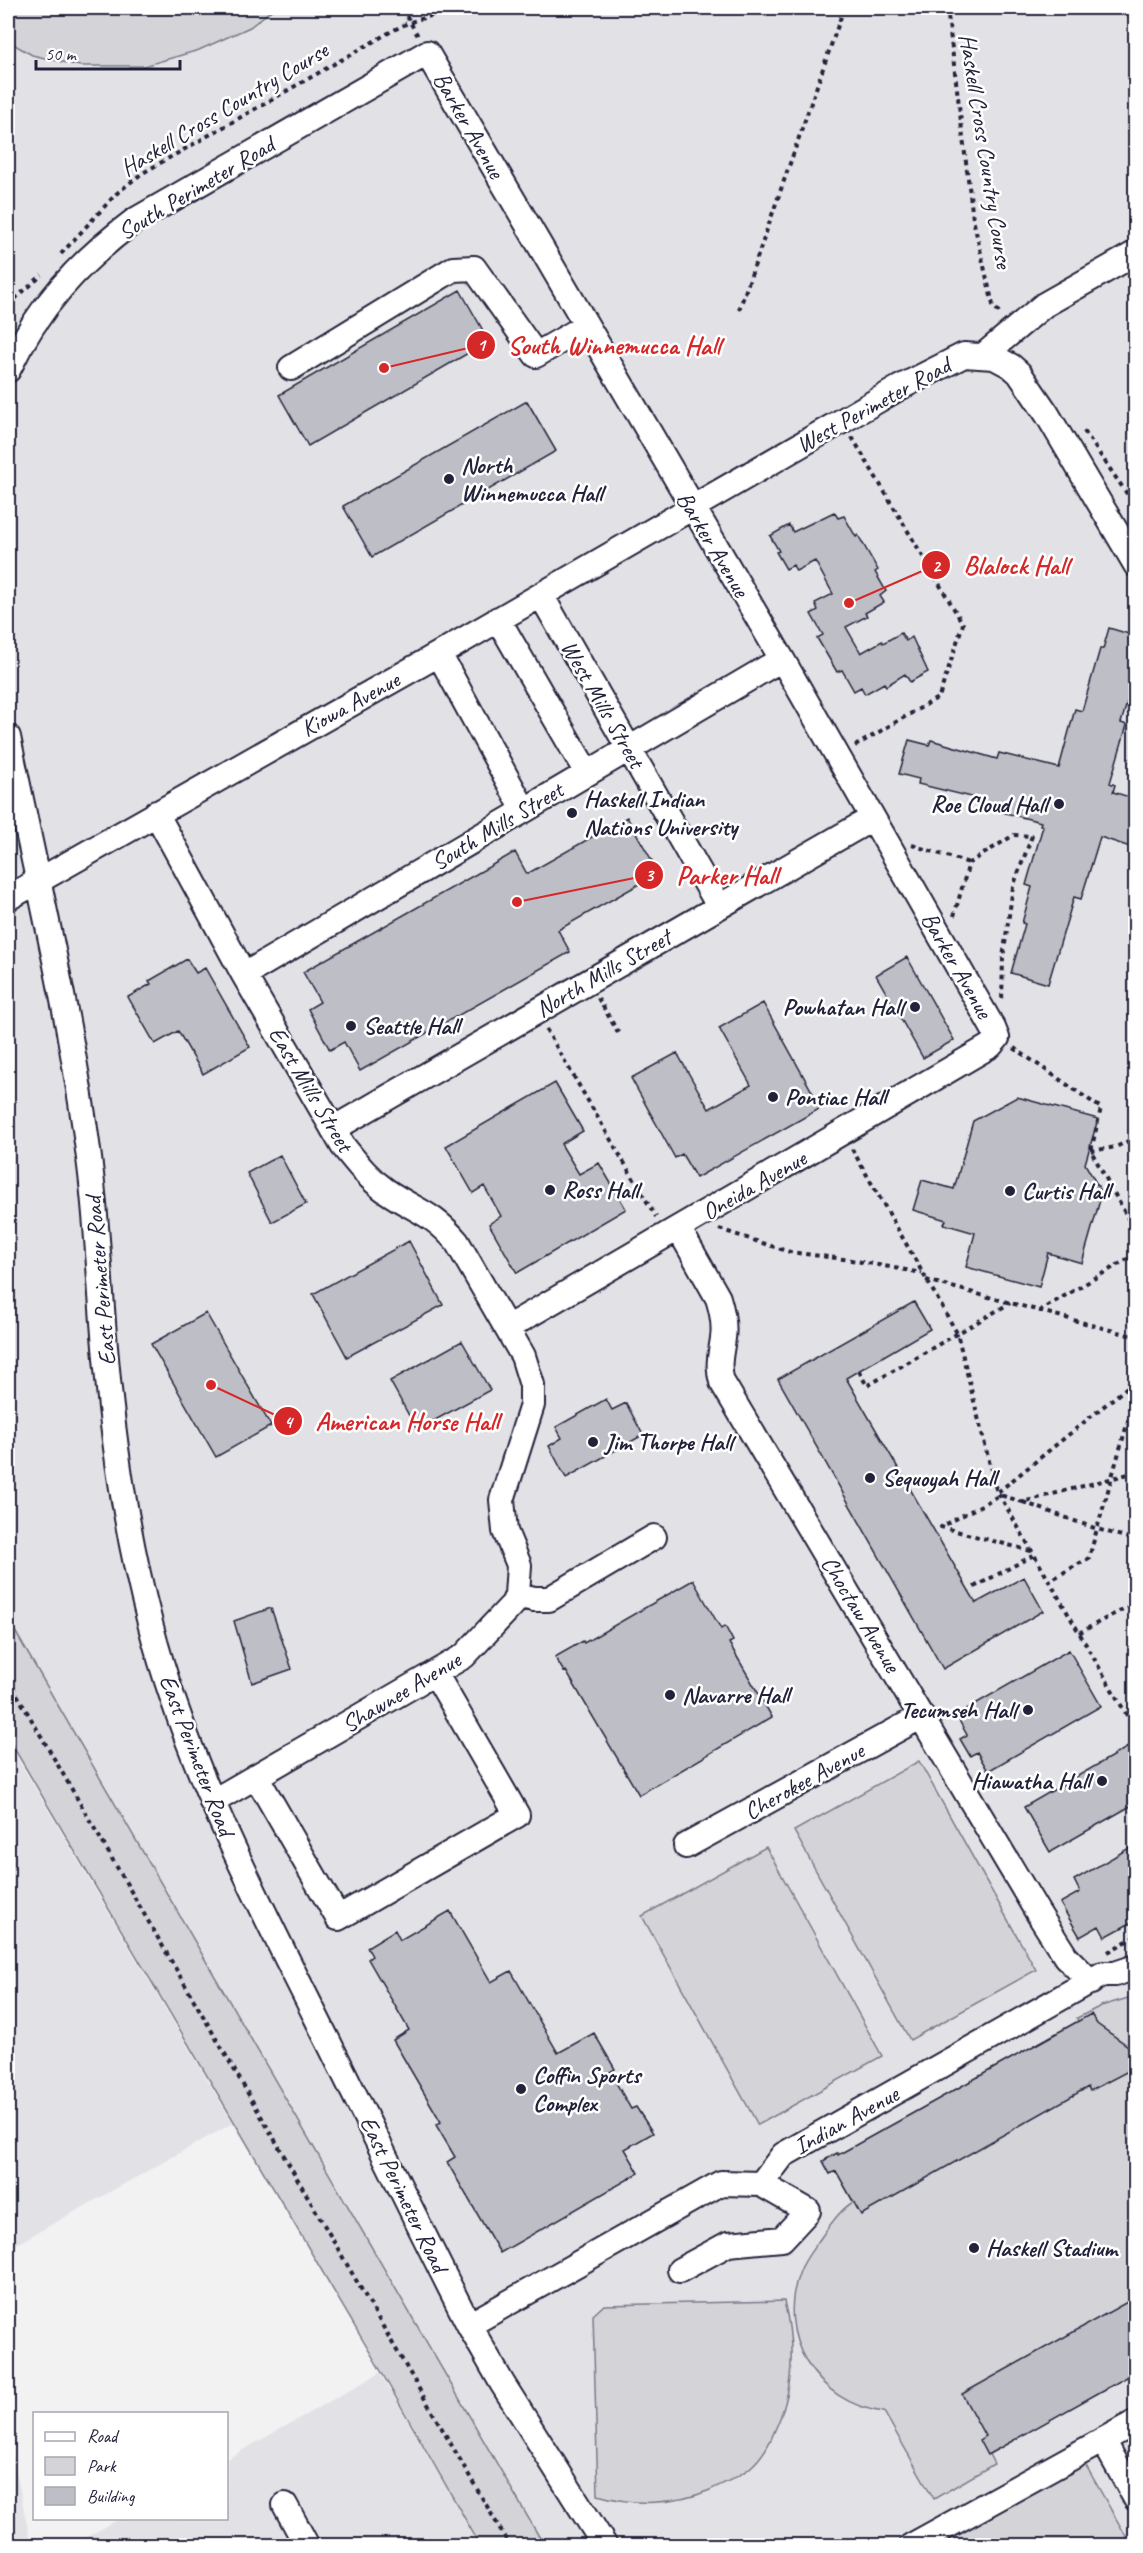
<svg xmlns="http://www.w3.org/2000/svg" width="1143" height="2553" viewBox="0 0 1143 2553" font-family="Caveat,sans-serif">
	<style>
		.built { fill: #e2e2e6 }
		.green { fill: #d3d3d8; stroke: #7a7a8a; stroke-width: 1.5 }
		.building { fill: #bebec6; stroke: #22223b; stroke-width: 1.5 }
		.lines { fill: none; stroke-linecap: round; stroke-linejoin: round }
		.minor-casing { stroke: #22223b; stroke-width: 28 }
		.path { stroke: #22223b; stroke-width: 4; stroke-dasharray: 4.5 4.5; stroke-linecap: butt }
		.minor { stroke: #fff; stroke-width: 24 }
		.poi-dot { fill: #22223b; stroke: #fff; stroke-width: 2 }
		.labels { text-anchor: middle; stroke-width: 5; stroke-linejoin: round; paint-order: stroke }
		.street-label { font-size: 24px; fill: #22223b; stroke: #fff }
		.poi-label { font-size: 24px; font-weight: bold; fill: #22223b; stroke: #fff; text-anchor: start }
		.leader { fill: none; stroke: #d62828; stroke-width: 2 }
		.callout-dot { fill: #d62828; stroke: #fff; stroke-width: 2 }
		.mark-label { font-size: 18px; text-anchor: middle; font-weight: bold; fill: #fff }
		.callout-label { font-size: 26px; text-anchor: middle; font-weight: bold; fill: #d62828; stroke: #fff; stroke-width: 5; stroke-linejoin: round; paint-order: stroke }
	</style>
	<rect width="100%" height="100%" fill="#f2f2f3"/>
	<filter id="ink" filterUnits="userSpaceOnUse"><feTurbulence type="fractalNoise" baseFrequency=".0167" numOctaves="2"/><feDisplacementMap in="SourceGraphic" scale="12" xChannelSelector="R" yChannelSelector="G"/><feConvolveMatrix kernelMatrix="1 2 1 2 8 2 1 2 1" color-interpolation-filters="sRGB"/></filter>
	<g filter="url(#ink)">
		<path class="built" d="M 8,8 L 1135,8 L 1135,2545 L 544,2545 L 8,1619 Z
			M 8,1742 L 233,2123 L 8,2249 Z
			M 380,2373 L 480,2545 L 71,2546 L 119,2519 L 226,2518 L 227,2459 Z
			M 8,2431 L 31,2545 L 8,2545 Z"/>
		<path class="green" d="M 8,8 L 274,8 L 250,27 L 199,50 L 144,66 L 80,66 L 32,55 L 8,41 Z
			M 8,1619 L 544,2545 L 480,2545 L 378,2366 L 8,1738 Z
			M 919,1761 L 1036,1970 L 910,2040 L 794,1831 Z
			M 766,1847 L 882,2056 L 758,2125 L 642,1916 Z
			M 1135,1996 L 1135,2372 L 989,2454 L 994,2464 L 934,2499 L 884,2412 C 816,2403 774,2336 800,2271 C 805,2258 814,2248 822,2236 C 831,2224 840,2210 853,2202 L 836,2171 L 830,2174 L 823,2161 L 837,2153 L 838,2155 L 1078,2021 L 1077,2018 L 1101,2006 Z
			M 784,2301 C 795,2345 795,2388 775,2430 C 770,2443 763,2456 753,2465 C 742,2476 724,2483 710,2490 C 675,2505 634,2506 598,2495 L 593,2315 L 604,2305 Z
			M 1084,2462 L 1131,2545 L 933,2546 Z"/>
		<path class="building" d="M 460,290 L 489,341 L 308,446 L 279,395 Z
			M 527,401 L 556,451 L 372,557 L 343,506 Z
			M 834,512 L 838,518 L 844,516 L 856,537 L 858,535 L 878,570 L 875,572 L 886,591 L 880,596 L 884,602 L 865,613 L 867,616 L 846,627 L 861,653 L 882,641 L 883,643 L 901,633 L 906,641 L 912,637 L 928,672 L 910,682 L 905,674 L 886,686 L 884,683 L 865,694 L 861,687 L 854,691 L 842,670 L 837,672 L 817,638 L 823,635 L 811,614 L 818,610 L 815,603 L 833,594 L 815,561 L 796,571 L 793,565 L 786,569 L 776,552 L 779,551 L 770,536 L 789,525 L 793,532 Z
			M 1109,628 L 1136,636 L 1136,673 L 1121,723 L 1127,725 L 1110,783 L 1115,785 L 1113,792 L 1136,799 L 1136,849 L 1100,837 L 1081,899 L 1074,897 L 1048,984 L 1011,973 L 1025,924 L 1022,923 L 1032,887 L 1026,885 L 1043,826 L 1040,825 L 1041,822 L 982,807 L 984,800 L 918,784 L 919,779 L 899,774 L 909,740 L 929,745 L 931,740 L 997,759 L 999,753 L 1059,768 L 1075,709 L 1082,711 L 1100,649 L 1103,649 Z
			M 627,817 L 659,873 L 558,930 L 570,952 L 360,1071 L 344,1042 L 330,1050 L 308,1009 L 320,1002 L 303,972 L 515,852 L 527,874 Z
			M 907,957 L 954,1040 L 923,1058 L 876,975 Z
			M 187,959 L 196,973 L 205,968 L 250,1047 L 203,1074 L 178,1031 L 155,1044 L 128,997 L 151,984 L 149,981 Z
			M 763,1003 L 821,1108 L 696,1178 L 682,1154 L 675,1158 L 631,1078 L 677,1053 L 709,1109 L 751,1085 L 719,1028 Z
			M 555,1083 L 583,1131 L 561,1144 L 579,1174 L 599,1163 L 626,1209 L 517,1273 L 489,1224 L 501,1216 L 484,1186 L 473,1193 L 446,1146 Z
			M 1017,1097 L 1098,1119 L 1085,1164 L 1102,1193 L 1082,1263 L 1048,1253 L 1039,1287 L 966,1267 L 975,1233 L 944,1224 L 946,1220 L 913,1210 L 922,1180 L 954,1189 L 973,1121 Z
			M 280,1155 L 306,1204 L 272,1222 L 247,1173 Z
			M 409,1241 L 443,1305 L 347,1357 L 313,1294 Z
			M 914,1302 L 930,1329 L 846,1378 L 976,1603 L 1024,1577 L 1043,1611 L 943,1669 L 778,1379 Z
			M 206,1313 L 271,1426 L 216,1457 L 151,1344 Z
			M 462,1341 L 490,1390 L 417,1430 L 390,1381 Z
			M 606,1399 L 612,1410 L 626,1403 L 643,1435 L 566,1478 L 549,1446 L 562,1438 L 556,1427 Z
			M 693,1580 L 721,1629 L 725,1626 L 733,1641 L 729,1643 L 772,1717 L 639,1795 L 566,1671 L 564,1672 L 555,1657 L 583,1641 L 584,1643 Z
			M 271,1608 L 292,1669 L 252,1683 L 234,1621 Z
			M 1069,1650 L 1101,1706 L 988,1771 L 977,1752 L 970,1756 L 960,1739 L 967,1735 L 956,1715 Z
			M 1128,1747 L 1136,1760 L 1136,1803 L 1050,1852 L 1024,1807 Z
			M 1136,1844 L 1136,1920 L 1105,1937 L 1099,1926 L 1080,1937 L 1060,1903 L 1080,1892 L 1074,1880 Z
			M 450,1911 L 491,1982 L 511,1971 L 558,2053 L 594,2033 L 615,2069 L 610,2072 L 631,2109 L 636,2107 L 653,2133 L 625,2149 L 639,2173 L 500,2253 L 447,2162 L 455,2157 L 436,2125 L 441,2122 L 393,2040 L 409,2030 L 368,1959 L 372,1956 L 367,1947 L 395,1930 L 400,1940 Z
			M 1091,2014 L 1097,2024 L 1128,2046 L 1136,2067 L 1090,2091 L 1088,2087 L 861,2215 L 836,2171 L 830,2174 L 823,2161 L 837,2153 L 838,2155 Z
			M 1136,2297 L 1136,2372 L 987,2455 L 979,2440 L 985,2436 L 962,2394 Z"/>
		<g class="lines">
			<g class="minor-casing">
				<path id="minor" d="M 984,355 L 1044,305 L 1136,253
					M 291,368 L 453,269 L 474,268 L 536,355 L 586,326
					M 8,370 C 37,308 79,262 134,221 L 427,53 L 782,659 L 993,1028 L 997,1038 L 990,1046 L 507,1328
					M 541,595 L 719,906
					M 498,619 L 587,773
					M 439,654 L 524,810
					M 8,737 C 37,880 72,1021 90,1166 C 98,1230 100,1294 106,1358 C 114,1448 127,1536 150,1623 C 186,1762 252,1889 316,2017 C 367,2119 417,2223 469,2325 L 502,2383 L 605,2546
					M 156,813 L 244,975 L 343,1146 C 356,1162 368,1178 385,1190 C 415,1211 432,1212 457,1242 L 523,1356 L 532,1385 L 532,1405 L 502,1500 L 505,1531 L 519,1565 L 517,1595 L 513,1604 L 464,1656 L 212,1802
					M 8,898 L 439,654 L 899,388 L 964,355 L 994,357 L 1011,366 L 1019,373 L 1047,414 L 1136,565
					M 244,975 L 782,659
					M 333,1129 L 873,818
					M 679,1229 L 718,1298 C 722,1311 725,1325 723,1338 C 721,1354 717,1365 722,1382 L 1038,1913 L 1066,1957 L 1091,1982
					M 517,1595 L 534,1599 L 549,1599 L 654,1537
					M 256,1776 L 338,1918 L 517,1815 L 435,1673
					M 686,1846 L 922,1716
					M 680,2270 L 728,2244 L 782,2239 L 808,2211 L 761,2184
					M 469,2325 L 721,2183 L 761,2184 L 783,2155 L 1103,1974 L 1115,1974 L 1136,1967
					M 1103,2440 L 1136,2499
					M 285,2505 L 307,2546
					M 911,2546 L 1136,2422"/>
			</g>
			<path class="path" d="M 402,8 L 418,36
				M 947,8 L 973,219 L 993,305 L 1001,315
				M 61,254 L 116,194 L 141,174 L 392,31 L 410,22 L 459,8
				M 8,305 L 42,275
				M 739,310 L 844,8
				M 1084,431 L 1136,507
				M 852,437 L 963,624 L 939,697 L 855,746
				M 1133,461 L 1136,465
				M 912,845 L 969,863
				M 954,916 L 969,863 L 1014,835 L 1032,836 L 1013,887 L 1003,958 L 1002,1001
				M 598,998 L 619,1034
				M 546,1029 L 656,1217
				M 1014,1048 L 1101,1108 L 1091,1151 L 1136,1233
				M 852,1149 L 957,1333 L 996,1489 L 1136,1731
				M 1091,1151 L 1116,1147 L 1136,1137
				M 719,1229 L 790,1252 L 851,1260 L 922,1273
				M 926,1280 L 1136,1337
				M 1039,1311 L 1136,1254
				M 859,1371 L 867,1386 L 1010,1303
				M 1136,1393 L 1097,1529 L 1136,1540
				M 998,1492 L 1136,1380
				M 1023,1502 L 1097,1529 L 1089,1558 L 1049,1581
				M 1031,1551 L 941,1527 L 1000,1495 L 1023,1502 L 1136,1472
				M 974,1587 L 1034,1555
				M 1079,1633 L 1136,1602
				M 8,1679 L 510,2546
				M 1108,1952 L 1136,1936"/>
			<use href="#minor" class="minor"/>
		</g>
	</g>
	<g class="poi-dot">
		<circle cx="449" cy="479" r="6"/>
		<circle cx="1059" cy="804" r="6"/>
		<circle cx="572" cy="813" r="6"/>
		<circle cx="915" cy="1007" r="6"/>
		<circle cx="351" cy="1026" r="6"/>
		<circle cx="773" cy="1097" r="6"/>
		<circle cx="550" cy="1190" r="6"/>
		<circle cx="1010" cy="1191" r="6"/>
		<circle cx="593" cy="1442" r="6"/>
		<circle cx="870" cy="1478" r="6"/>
		<circle cx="670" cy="1695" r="6"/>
		<circle cx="1028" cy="1710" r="6"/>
		<circle cx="1102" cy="1781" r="6"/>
		<circle cx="521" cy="2089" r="6"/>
		<circle cx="974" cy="2248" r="6"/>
	</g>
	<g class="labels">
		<g class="street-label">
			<text transform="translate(224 109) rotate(-31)" y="8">Haskell Cross Country Course</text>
			<text transform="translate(469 125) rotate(60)" y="8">Barker Avenue</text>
			<text transform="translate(986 151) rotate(81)" y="8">Haskell Cross Country Course</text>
			<text transform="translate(196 188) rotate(-31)" y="8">South Perimeter Road</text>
			<text transform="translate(873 405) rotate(-29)" y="8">West Perimeter Road</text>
			<text transform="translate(713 544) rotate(59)" y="8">Barker Avenue</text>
			<text transform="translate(350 704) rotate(-29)" y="8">Kiowa Avenue</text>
			<text transform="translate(603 704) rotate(60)" y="8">West Mills Street</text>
			<text transform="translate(497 826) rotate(-31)" y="8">South Mills Street</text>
			<text transform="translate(957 965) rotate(60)" y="8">Barker Avenue</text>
			<text transform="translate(603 973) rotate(-30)" y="8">North Mills Street</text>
			<text transform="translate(311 1089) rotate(59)" y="8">East Mills Street</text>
			<text transform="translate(754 1185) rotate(-30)" y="8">Oneida Avenue</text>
			<text transform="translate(100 1281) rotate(-95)" y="8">East Perimeter Road</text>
			<text transform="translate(861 1614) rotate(59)" y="8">Choctaw Avenue</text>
			<text transform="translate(401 1692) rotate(-31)" y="8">Shawnee Avenue</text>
			<text transform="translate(197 1755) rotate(69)" y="8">East Perimeter Road</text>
			<text transform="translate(804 1781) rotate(-29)" y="8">Cherokee Avenue</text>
			<text transform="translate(846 2120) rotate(-29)" y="8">Indian Avenue</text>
			<text transform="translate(404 2194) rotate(64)" y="8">East Perimeter Road</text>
		</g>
		<g class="poi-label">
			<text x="461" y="473">North<tspan x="461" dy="28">Winnemucca Hall</tspan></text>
			<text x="584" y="807">Haskell Indian<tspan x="584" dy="28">Nations University</tspan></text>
			<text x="1047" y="812" text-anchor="end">Roe Cloud Hall</text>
			<text x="903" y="1015" text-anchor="end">Powhatan Hall</text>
			<text x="363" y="1034">Seattle Hall</text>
			<text x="785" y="1105">Pontiac Hall</text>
			<text x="562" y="1198">Ross Hall</text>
			<text x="1022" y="1199">Curtis Hall</text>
			<text x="605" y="1450">Jim Thorpe Hall</text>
			<text x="882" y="1486">Sequoyah Hall</text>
			<text x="682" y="1703">Navarre Hall</text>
			<text x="1016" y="1718" text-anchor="end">Tecumseh Hall</text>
			<text x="1090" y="1789" text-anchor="end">Hiawatha Hall</text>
			<text x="533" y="2083">Coffin Sports<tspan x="533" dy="28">Complex</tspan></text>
			<text x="986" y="2256">Haskell Stadium</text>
		</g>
	</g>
	<path class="leader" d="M384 368L481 345M849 603L936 565M517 902L649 875M211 1385L288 1421"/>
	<g class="callout-dot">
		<circle cx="384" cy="368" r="6"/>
		<circle cx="849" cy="603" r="6"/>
		<circle cx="517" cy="902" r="6"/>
		<circle cx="211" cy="1385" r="6"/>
		<circle cx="481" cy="345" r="15"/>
		<circle cx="936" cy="565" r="15"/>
		<circle cx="649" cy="875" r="15"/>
		<circle cx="288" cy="1421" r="15"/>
	</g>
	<g class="mark-label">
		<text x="481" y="351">1</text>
		<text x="936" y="572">2</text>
		<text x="649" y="881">3</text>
		<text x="288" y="1428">4</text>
	</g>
	<g class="callout-label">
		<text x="614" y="354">South Winnemucca Hall</text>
		<text x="1016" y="574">Blalock Hall</text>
		<text x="727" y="884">Parker Hall</text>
		<text x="407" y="1430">American Horse Hall</text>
	</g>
	<rect width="1143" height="2553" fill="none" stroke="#fff" stroke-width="30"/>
	<rect x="15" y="15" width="1113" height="2523" fill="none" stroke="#22223b" stroke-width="2" filter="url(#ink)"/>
	<rect x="33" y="2412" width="195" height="108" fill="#ffffff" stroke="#a7a7b1" stroke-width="1.5"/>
	<rect x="45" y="2432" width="30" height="9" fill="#ffffff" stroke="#a7a7b1" stroke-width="1.5"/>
	<text x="87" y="2442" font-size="18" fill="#22223b">Road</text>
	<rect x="45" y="2457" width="30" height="18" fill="#d3d3d8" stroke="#a7a7b1" stroke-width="1.5"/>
	<text x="87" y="2472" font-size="18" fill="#22223b">Park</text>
	<rect x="45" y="2487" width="30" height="18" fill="#bebec6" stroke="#a7a7b1" stroke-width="1.5"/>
	<text x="87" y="2502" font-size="18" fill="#22223b">Building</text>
	<path d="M36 60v9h144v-9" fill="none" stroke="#22223b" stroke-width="3"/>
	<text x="45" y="60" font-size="18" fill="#22223b" stroke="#ffffff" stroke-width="4.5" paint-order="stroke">50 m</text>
</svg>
